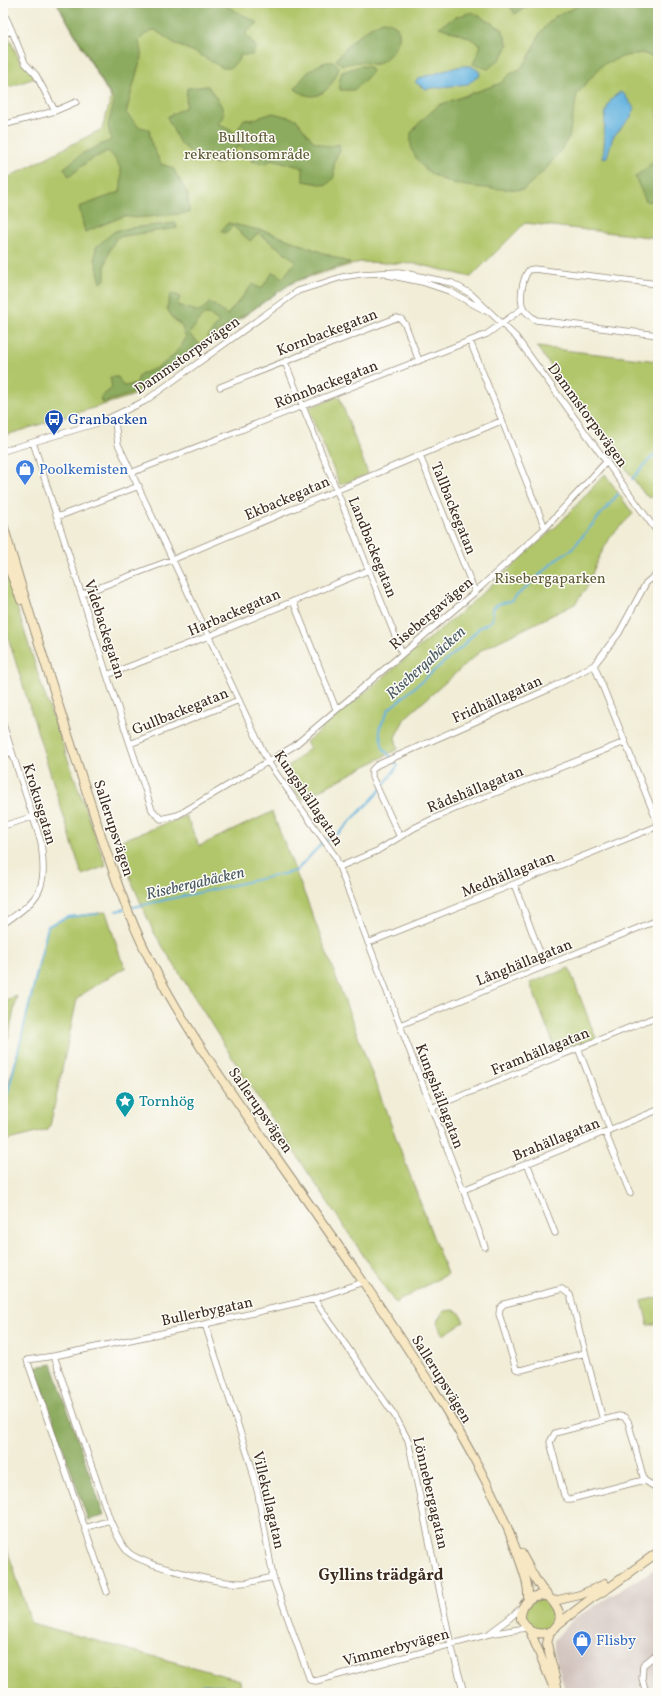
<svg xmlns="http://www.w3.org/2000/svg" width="661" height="1696" viewBox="0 0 661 1696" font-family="Vollkorn,serif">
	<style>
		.industrial { fill: #cfc0ba }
		.green { fill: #b1c66b; stroke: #767844 }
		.forest { fill: #8cab5f; stroke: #646a3e }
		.water { fill: #64b2de; stroke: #506e7e }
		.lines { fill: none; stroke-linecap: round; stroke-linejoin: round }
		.stream { stroke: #64b2de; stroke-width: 2 }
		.street-casing { stroke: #968c7a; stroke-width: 7 }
		.secondary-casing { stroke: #968c7a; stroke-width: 10 }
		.street { stroke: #fff; stroke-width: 5.5 }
		.secondary { stroke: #f7e8c3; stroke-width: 8 }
		.labels { text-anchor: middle; stroke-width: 3; stroke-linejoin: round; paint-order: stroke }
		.park-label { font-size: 15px; fill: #5e5935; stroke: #fdfcf7 }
		.street-label { font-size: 15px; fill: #3b2a1e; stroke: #fdfcf7 }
		.transit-label { font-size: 15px; fill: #164399; stroke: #fdfcf7; text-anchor: start }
		.shop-label { font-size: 15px; fill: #366cbe; stroke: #fdfcf7; text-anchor: start }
		.culture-label { font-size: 15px; fill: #0d838f; stroke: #fdfcf7; text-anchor: start }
		.water-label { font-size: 16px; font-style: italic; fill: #495a61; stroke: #fdfcf7 }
		.neighbourhood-label { font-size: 16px; font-weight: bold; fill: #3b2a1e; stroke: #fdfcf7 }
	</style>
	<rect width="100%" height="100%" fill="#fdfcf7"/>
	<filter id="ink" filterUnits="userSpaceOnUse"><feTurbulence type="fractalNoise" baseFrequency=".025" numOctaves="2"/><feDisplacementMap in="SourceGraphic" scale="8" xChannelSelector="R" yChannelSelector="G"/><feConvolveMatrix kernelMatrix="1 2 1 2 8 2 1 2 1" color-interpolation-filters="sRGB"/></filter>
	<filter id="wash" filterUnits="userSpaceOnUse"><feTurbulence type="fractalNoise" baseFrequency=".012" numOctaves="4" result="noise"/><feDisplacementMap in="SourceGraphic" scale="16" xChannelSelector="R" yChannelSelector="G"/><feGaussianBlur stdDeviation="0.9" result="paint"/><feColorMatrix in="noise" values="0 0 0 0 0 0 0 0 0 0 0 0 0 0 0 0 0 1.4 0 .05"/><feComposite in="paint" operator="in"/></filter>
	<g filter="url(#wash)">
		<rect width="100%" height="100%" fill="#f1edd7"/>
		<path class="industrial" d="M 658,1567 L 658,1693 L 566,1693 L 554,1652 L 554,1640 L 573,1619 Z"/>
		<path class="green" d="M 57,3 L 658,3 L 658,238 L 525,223 L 471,277 L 418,264 L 360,262 L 292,282 L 132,396 L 3,436 L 3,180 L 102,129 L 111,98 Z
			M 8,36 L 21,63 L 28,66 L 35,78 L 3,89 L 3,38 Z
			M 537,347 L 658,361 L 658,493 L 650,498 L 645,495 Z
			M 339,396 L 368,474 L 340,485 L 308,408 Z
			M 605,474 L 633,514 L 611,536 L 598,559 L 587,587 L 575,604 L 483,649 L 405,718 L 395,737 L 398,749 L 301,800 L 283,771 L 310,748 L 306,742 L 467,607 L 560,523 Z
			M 3,563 L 42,687 L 106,866 L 82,875 L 3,621 Z
			M 272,812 L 308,903 L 447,1274 L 395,1303 L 243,1075 L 153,931 L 131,880 L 120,841 L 186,816 L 199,846 Z
			M 106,912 L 121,959 L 126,967 L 88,990 L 77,999 L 50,1126 L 48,1130 L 8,1140 L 3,1140 L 3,1097 L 14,1067 L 48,926 L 67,917 Z
			M 569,968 L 597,1041 L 558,1056 L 530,983 Z
			M 17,996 L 8,1039 L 3,1028 L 3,1002 Z
			M 658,1297 L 658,1323 L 648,1325 L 642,1301 Z
			M 453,1310 L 460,1313 L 464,1322 L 443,1335 C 437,1325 436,1320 444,1311 Z
			M 3,1536 L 31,1623 L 240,1680 L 241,1693 L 3,1693 Z
			M525 1615a15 15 0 1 1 30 0a15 15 0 1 1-30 0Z"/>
		<path class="forest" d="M 57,3 L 221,3 L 258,23 L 245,33 L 256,47 L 252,55 L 240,55 L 240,59 L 230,68 L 223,68 L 197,53 L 177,45 L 155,30 L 145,34 L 139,41 L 142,58 L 138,68 L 126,113 L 139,127 L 149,129 L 152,145 L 161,164 L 173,168 L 188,195 L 189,213 L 136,218 L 124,216 L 85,232 L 79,207 L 120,192 C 123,173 122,165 108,151 L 88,161 L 69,177 L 64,168 L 83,153 L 111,140 L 108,125 L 114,101 Z
			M 508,3 L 533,3 L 515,14 Z
			M 585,3 L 658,3 L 658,59 L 642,53 L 625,56 L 603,64 L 577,94 L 569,137 L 561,150 L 545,170 L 523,190 C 486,187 431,192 413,152 C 410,147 411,139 411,133 L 420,122 L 439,105 L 501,83 L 510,74 L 520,69 L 528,59 L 540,33 L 554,17 Z
			M 472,12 L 502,29 L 508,45 L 502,57 L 488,69 L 473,64 L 481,45 L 468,37 L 439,27 L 456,17 Z
			M 383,21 C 413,24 396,57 376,64 C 371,65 366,62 361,62 C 355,62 348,64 342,65 L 336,60 C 349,43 363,29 383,21 Z
			M 326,62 L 335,62 L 339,68 C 332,89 316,106 295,89 C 304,75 310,68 326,62 Z
			M 360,66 L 368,66 L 372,71 L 366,79 L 354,90 L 340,90 L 339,83 L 342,72 Z
			M 208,86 L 221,105 L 224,115 L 218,124 L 236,133 L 244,119 L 251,120 L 273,113 L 296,119 L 313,141 L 328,147 L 339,144 L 340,149 L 334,162 L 334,177 L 327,185 L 303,181 L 303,168 L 272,159 L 266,164 L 251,161 L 251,152 L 238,146 L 229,159 L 216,164 L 199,159 L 179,142 L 167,117 L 186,107 L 187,88 Z
			M 658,158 L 658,203 L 646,201 L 635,177 Z
			M 176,223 L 177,228 L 117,237 C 108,251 104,264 105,280 L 101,283 L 95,259 L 96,247 L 115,231 L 129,228 Z
			M 228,223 L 268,232 L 350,263 L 316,273 L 292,283 L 208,339 L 207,338 L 219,322 L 209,314 L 204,314 L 189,334 L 200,344 L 131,394 L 102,403 L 100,398 L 112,388 L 110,377 L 118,377 L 123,386 L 136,384 L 140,374 C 162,368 174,358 186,338 L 181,325 L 173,319 L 167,308 L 170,296 L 174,293 L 180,297 L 177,305 L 200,312 L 210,302 L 227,315 L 253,284 L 261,289 L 273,272 L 283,278 L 296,261 L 258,233 L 250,241 L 233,226 L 225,233 L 221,231 Z
			M 52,1364 L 104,1516 L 88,1520 L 35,1367 Z"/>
		<path class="water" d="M 461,66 L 471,66 L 479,71 L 480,75 L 468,84 L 425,89 L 415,82 L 419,78 Z
			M 620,92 L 624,94 L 634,108 L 631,117 L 613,137 L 607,157 L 602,158 C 609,136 596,107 620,92 Z
			M 203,1684 L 223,1685 L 232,1693 L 186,1693 Z"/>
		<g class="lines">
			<path class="stream" d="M 632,479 L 658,450
				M 129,908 L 296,871 L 323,842 L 339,833 L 376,795 L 398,766 L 383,748 L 379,729 L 389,709 L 463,646 L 479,628 L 490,622 L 493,618 L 492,609 L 498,604 L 511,601 L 559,557 L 571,550 L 618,494
				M 116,911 L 125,909
				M 3,1114 L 48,926 L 67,917 L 98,914"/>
		</g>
	</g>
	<g filter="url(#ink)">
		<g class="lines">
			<g class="street-casing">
				<path id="street" d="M 3,11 L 12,31
					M 3,34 L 12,31 L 25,63 L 36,75 L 55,111
					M 3,125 L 55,111 L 76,102
					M 388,275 L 422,282 L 449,291 L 486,311
					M 658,284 L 534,269 L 529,270 C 523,277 518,300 524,309 C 527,314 532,317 536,320 L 658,335
					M 470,341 L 545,528
					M 285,362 L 402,653
					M 220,387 L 396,318 L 401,319 L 405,324 L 419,361
					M 112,417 L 115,423 L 118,444 L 268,762 L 335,856 L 485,1247
					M 33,442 L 107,675 L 152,810 L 161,819 L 178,815 L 294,746 L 475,592 L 545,528 L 607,461
					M 3,451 L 101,422 L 145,401 L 298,291 L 342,277 L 361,274 L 399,272 L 452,283 L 471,294 L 516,337 L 658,533
					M 420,456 L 475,592
					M 133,472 L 487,334 L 523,308
					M 57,517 L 139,486
					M 82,594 L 174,559 L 501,421
					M 293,601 L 336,709
					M 594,665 L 658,824
					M 107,675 L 209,636 L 369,570
					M 3,724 L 41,842 C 47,890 42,897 3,924
					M 130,744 L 239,700
					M 3,755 L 12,752
					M 3,826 L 32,817
					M 400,837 L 372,777 L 372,770 L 377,765 L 547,690 L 594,665 L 619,633 L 646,583 L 658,573
					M 339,867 L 377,851 L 414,828 L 452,810 L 625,742
					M 514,884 L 545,966
					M 368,943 L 658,826
					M 400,1025 L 658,920
					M 578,1048 L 610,1130
					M 431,1108 L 658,1016
					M 605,1132 L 630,1193
					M 527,1163 L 555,1233
					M 463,1190 L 658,1110
					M 314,1299 L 395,1416 L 408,1440 L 451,1645 L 464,1693
					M 205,1324 L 251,1465 L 258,1494 L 273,1577 L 310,1680 L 316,1681 L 489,1634 L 526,1628
					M 585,1353 L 521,1370 L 516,1369 L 499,1314 L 500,1308 L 504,1304 L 562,1289 L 570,1295 L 603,1420
					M 54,1356 L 27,1360 L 107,1592
					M 619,1416 L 624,1417 L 628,1421 L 644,1480 L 571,1499 L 567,1499 L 564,1495 L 550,1442 L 555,1433 Z
					M 644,1480 L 658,1489
					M 85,1528 L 110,1520
					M 273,1577 C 262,1579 252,1583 240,1583 C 220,1584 142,1565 128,1552 C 120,1544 115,1531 110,1520 L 54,1356 L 205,1324 L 314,1299 L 363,1282
					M 491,1632 L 510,1618 L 523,1606
					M 646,1693 L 642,1678 L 643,1665 L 658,1653"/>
			</g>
			<g class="secondary-casing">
				<path id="secondary" d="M 3,524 C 27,609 55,694 82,778 C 103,840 121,903 150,960 C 185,1028 230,1092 274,1154 C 329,1232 384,1310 434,1390 C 466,1442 496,1495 517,1552 C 522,1568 529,1582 528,1599
					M 3,553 L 21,600
					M 521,1553 C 527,1564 534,1577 541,1588 C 550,1599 572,1617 551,1631 C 544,1635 537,1634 530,1631 L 521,1619 C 520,1602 534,1590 550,1598
					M 554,1601 L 580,1595 L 605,1584
					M 557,1625 L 592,1598 L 610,1587 L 658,1552
					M 530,1631 L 556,1693
					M 550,1631 L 547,1644 L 557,1686"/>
			</g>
			<use href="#street" class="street"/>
			<use href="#secondary" class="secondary"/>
		</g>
	</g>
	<defs>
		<g id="bus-pin" transform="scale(1)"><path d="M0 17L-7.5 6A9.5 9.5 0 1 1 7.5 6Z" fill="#1a4fb4" stroke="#fdfcf7"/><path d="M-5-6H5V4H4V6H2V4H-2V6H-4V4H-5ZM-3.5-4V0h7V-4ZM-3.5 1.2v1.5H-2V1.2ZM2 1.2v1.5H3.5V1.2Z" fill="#fff"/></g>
		<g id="shop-pin" transform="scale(1)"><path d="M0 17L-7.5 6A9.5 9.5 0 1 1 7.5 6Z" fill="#3f7fe0" stroke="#fdfcf7"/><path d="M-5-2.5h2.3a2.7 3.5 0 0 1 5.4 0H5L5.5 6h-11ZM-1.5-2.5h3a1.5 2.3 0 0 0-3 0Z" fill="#fff"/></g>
		<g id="sight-pin" transform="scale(1)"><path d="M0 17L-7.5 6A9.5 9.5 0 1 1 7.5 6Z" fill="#0f9aa8" stroke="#fdfcf7"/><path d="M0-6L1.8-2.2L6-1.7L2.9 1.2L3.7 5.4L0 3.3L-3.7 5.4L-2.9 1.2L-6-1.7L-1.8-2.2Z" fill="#fff"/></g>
	</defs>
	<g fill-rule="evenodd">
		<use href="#bus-pin" x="54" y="419"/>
		<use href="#shop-pin" x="25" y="469"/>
		<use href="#sight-pin" x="125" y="1101"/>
		<use href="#shop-pin" x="582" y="1640"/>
	</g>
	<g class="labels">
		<g class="park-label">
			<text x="247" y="142">Bulltofta<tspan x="247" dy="17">rekreationsområde</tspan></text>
			<text x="550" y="583">Risebergaparken</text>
		</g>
		<g class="street-label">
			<text transform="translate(327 332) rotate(-21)" y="5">Kornbackegatan</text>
			<text transform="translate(187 355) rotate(-35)" y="5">Dammstorpsvägen</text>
			<text transform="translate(326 384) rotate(-21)" y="5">Rönnbackegatan</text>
			<text transform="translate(588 415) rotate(54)" y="5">Dammstorpsvägen</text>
			<text transform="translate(287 498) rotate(-23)" y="5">Ekbackegatan</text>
			<text transform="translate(454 508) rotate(68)" y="5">Tallbackegatan</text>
			<text transform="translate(373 547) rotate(68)" y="5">Landbackegatan</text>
			<text transform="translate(234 612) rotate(-23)" y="5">Harbackegatan</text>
			<text transform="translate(431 613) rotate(-40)" y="5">Risebergavägen</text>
			<text transform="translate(105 629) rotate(72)" y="5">Videbackegatan</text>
			<text transform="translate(497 699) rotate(-24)" y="5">Fridhällagatan</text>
			<text transform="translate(180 711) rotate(-22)" y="5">Gullbackegatan</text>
			<text transform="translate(475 789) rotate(-22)" y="5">Rådshällagatan</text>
			<text transform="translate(309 798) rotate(56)" y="5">Kungshällagatan</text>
			<text transform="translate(40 804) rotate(73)" y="5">Krokusgatan</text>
			<text transform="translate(114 828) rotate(72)" y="5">Sallerupsvägen</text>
			<text transform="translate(508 874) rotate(-22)" y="5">Medhällagatan</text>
			<text transform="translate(524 962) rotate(-22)" y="5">Långhällagatan</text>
			<text transform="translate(540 1051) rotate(-22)" y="5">Framhällagatan</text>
			<text transform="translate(440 1096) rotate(69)" y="5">Kungshällagatan</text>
			<text transform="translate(261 1110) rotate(55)" y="5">Sallerupsvägen</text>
			<text transform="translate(556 1139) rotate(-22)" y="5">Brahällagatan</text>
			<text transform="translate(207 1311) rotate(-12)" y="5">Bullerbygatan</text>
			<text transform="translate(442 1379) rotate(58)" y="5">Sallerupsvägen</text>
			<text transform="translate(431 1493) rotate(77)" y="5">Lönnebergagatan</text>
			<text transform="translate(269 1500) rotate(77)" y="5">Villekullagatan</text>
			<text transform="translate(396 1647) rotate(-15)" y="5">Vimmerbyvägen</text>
		</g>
		<g class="transit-label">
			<text x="68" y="424">Granbacken</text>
		</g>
		<g class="shop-label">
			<text x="39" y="474">Poolkemisten</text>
			<text x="596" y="1645">Flisby</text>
		</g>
		<g class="culture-label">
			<text x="139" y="1106">Tornhög</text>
		</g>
		<g class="water-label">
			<text transform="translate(425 662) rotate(-42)" y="6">Risebergabäcken</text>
			<text transform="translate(195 882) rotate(-13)" y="6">Risebergabäcken</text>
		</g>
		<g class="neighbourhood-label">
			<text x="381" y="1580">Gyllins trädgård</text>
		</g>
	</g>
	<rect width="661" height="1696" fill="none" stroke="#fdfcf7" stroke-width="16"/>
</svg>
